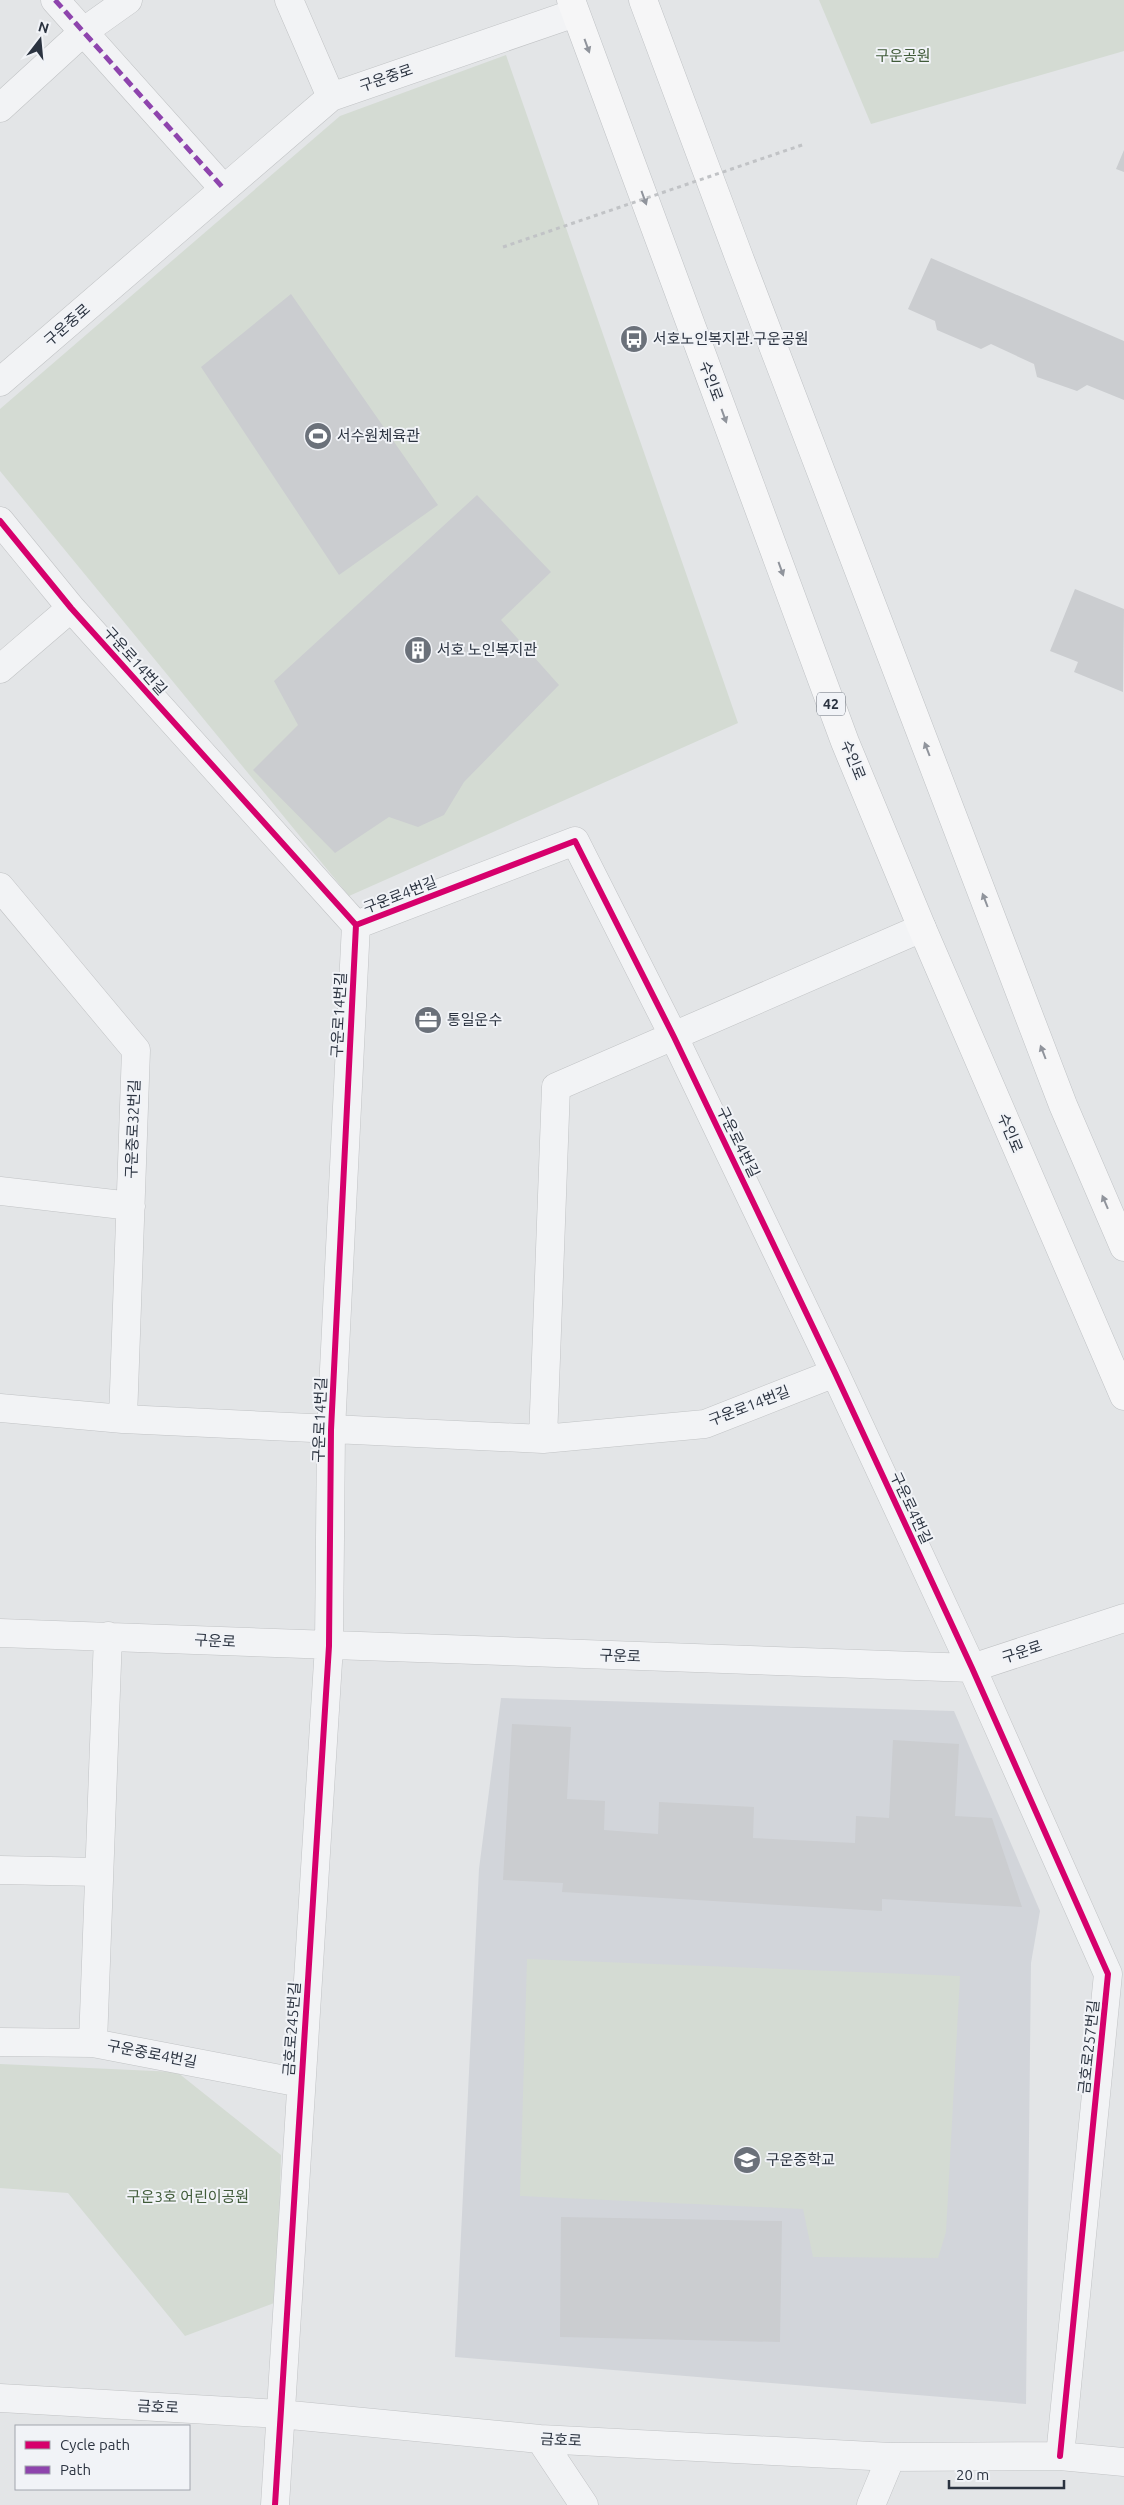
<svg xmlns="http://www.w3.org/2000/svg" width="1124" height="2505" viewBox="0 0 1124 2505" font-family="Ubuntu,'Noto Sans KR',sans-serif">
	<style>
		.built { fill: #d2d5da }
		.green { fill: #d4dbd3 }
		.building { fill: #cbcdd0 }
		.lines { fill: none; stroke-linecap: round; stroke-linejoin: round }
		.minor-casing { stroke: #c1c3c5; stroke-width: 29 }
		.major-casing { stroke: #bfc2c5; stroke-width: 29 }
		.minor { stroke: #f2f3f5; stroke-width: 28 }
		.major { stroke: #f6f6f7; stroke-width: 28 }
		.path-bridge { stroke: #c1c3c6; stroke-width: 3; stroke-dasharray: 4 4; stroke-linecap: butt }
		.quiet { stroke: #8e44ad; stroke-width: 5; stroke-dasharray: 10 5; stroke-linecap: butt }
		.cycleway-casing { stroke: #f1f3f7; stroke-width: 9 }
		.cycleway { stroke: #d6006c; stroke-width: 6 }
		.oneway { fill: #90949c }
		.labels { text-anchor: middle; stroke-width: 4; stroke-linejoin: round; paint-order: stroke }
		.shield { fill: #f1f3f7; stroke: #666d77; stroke-width: 1 }
		.shield-label { font-size: 14px; font-weight: bold; fill: #2b3340 }
		.park-label { font-size: 15px; fill: #405b39; stroke: #f1f3f7 }
		.street-label { font-size: 15px; fill: #2b3340; stroke: #f1f3f7 }
		.poi-label { font-size: 15px; fill: #2b3340; stroke: #f1f3f7; text-anchor: start }
	</style>
	<rect width="100%" height="100%" fill="#e3e5e7"/>
	<path class="built" d="M 501,1698 L 954,1711 L 1040,1911 L 1031,1963 L 1026,2404 L 455,2357 L 479,1869 Z"/>
	<path class="green" d="M 819,0 L 1124,0 L 1124,51 L 871,124 Z
		M 506,55 L 738,723 L 349,896 L 0,471 L 0,409 L 340,116 Z
		M 527,1959 L 960,1976 L 946,2232 L 938,2258 L 813,2257 L 803,2209 L 520,2196 Z
		M 0,2064 L 177,2072 L 281,2155 L 277,2302 L 185,2336 L 68,2193 L 0,2188 Z"/>
	<path class="building" d="M 1124,150 L 1124,172 L 1116,169 Z
		M 931,258 L 1124,341 L 1124,400 L 1087,385 L 1077,391 L 1037,377 L 1034,364 L 991,344 L 981,349 L 937,330 L 935,321 L 908,309 Z
		M 291,294 L 438,505 L 339,575 L 201,367 Z
		M 477,495 L 551,572 L 501,620 L 559,685 L 464,782 L 444,815 L 418,827 L 389,817 L 335,853 L 253,770 L 298,725 L 274,681 Z
		M 1075,589 L 1124,609 L 1123,692 L 1074,672 L 1078,662 L 1050,651 Z
		M 512,1724 L 571,1727 L 567,1799 L 605,1801 L 604,1830 L 658,1834 L 659,1802 L 754,1807 L 753,1838 L 855,1843 L 856,1816 L 889,1818 L 893,1740 L 959,1744 L 955,1816 L 992,1818 L 1022,1907 L 882,1899 L 882,1911 L 562,1892 L 563,1883 L 503,1880 Z
		M 561,2217 L 782,2221 L 780,2342 L 560,2337 Z"/>
	<g class="lines">
		<g class="minor-casing">
			<path id="minor" d="M 55,0 L 224,189
				M 289,0 L 331,97
				M 0,108 L 83,32 L 128,0
				M 0,382 L 331,97 L 575,13
				M 0,521 L 71,608 L 356,925 L 331,1430 L 329,1646 L 275,2505
				M 0,669 L 71,608
				M 0,887 L 136,1050 L 123,1419
				M 356,925 L 575,841 L 674,1037 L 835,1373 L 972,1668 L 1108,1974 L 1060,2456
				M 0,1191 L 131,1206
				M 0,1408 L 123,1419 L 543,1439 L 705,1424 L 835,1373
				M 543,1439 L 556,1087 L 922,928
				M 0,1633 L 972,1668 L 1124,1618
				M 0,1870 L 99,1872
				M 0,2042 L 93,2043 L 301,2083
				M 93,2043 L 108,1636
				M 0,2398 L 280,2414 L 540,2439 L 891,2457 L 1060,2456 L 1124,2462
				M 540,2439 L 584,2505
				M 871,2505 L 891,2457"/>
		</g>
		<g class="major-casing">
			<path id="major" d="M 571,0 L 845,742 L 922,928 L 1124,1396
				M 643,0 L 739,257 L 1063,1105 L 1124,1247"/>
		</g>
		<use href="#minor" class="minor"/>
		<use href="#major" class="major"/>
		<path class="path-bridge" d="M 503,247 L 805,144"/>
		<path class="quiet" d="M 55,0 L 224,189"/>
		<g class="cycleway-casing">
			<path id="cycleway" d="M 0,521 L 71,608 L 356,925 L 331,1430 L 329,1646 L 275,2505
				M 356,925 L 575,841 L 674,1037 L 835,1373 L 972,1668 L 1108,1974 L 1060,2456"/>
		</g>
		<use href="#cycleway" class="cycleway"/>
	</g>
	<defs><path id="oneway-solid" d="M-6-.8H1V-3.2L6.5 0L1 3.2V.8H-6Z" transform="scale(1.25)"/></defs>
	<g class="oneway">
		<use href="#oneway-solid" transform="translate(587 46) rotate(70)"/>
		<use href="#oneway-solid" transform="translate(644 198) rotate(70)"/>
		<use href="#oneway-solid" transform="translate(724 416) rotate(70)"/>
		<use href="#oneway-solid" transform="translate(781 569) rotate(70)"/>
		<use href="#oneway-solid" transform="translate(927 749) rotate(-111)"/>
		<use href="#oneway-solid" transform="translate(985 900) rotate(-111)"/>
		<use href="#oneway-solid" transform="translate(1043 1052) rotate(-111)"/>
		<use href="#oneway-solid" transform="translate(1105 1202) rotate(-113)"/>
	</g>
	<defs>
		<g id="bus-disc" transform="scale(1.4375)"><circle r="9.5" fill="#6b717a" stroke="#f1f3f7"/><path d="M-5-6H5V4H4V6H2V4H-2V6H-4V4H-5ZM-3.5-4V0h7V-4ZM-3.5 1.2v1.5H-2V1.2ZM2 1.2v1.5H3.5V1.2Z" fill="#fff"/></g>
		<g id="stadium-disc" transform="scale(1.4375)"><circle r="9.5" fill="#6b717a" stroke="#f1f3f7"/><path d="M0-5a6.5 5 0 1 0 0 10a6.5 5 0 1 0 0-10ZM-3.5-1.8h7v3.6h-7Z" fill="#fff"/></g>
		<g id="building-disc" transform="scale(1.4375)"><circle r="9.5" fill="#6b717a" stroke="#f1f3f7"/><path d="M-4-6H4V6H1V3H-1V6H-4ZM-2.5-4.3h1.7v1.8h-1.7ZM.8-4.3h1.7v1.8H.8ZM-2.5-1h1.7V.8h-1.7ZM.8-1h1.7V.8H.8Z" fill="#fff"/></g>
		<g id="office-disc" transform="scale(1.4375)"><circle r="9.5" fill="#6b717a" stroke="#f1f3f7"/><path d="M-6-3h4V-5.5h4V-3h4V5H-6ZM-1-4.5V-3h2v-1.5ZM-6 0V1H6V0Z" fill="#fff"/></g>
		<g id="school-disc" transform="scale(1.4375)"><circle r="9.5" fill="#6b717a" stroke="#f1f3f7"/><path d="M0-5L7-2L0 1L-7-2ZM-4 1L0 2.5L4 1V4Q0 6-4 4Z" fill="#fff"/></g>
	</defs>
	<g fill-rule="evenodd">
		<use href="#bus-disc" x="634" y="339"/>
		<use href="#stadium-disc" x="318" y="436"/>
		<use href="#building-disc" x="418" y="650"/>
		<use href="#office-disc" x="428" y="1020"/>
		<use href="#school-disc" x="747" y="2160"/>
	</g>
	<g class="labels">
		<rect class="shield" x="817" y="692.5" width="28" height="23" rx="4"/>
		<g class="shield-label">
			<text x="831" y="709">42</text>
		</g>
		<g class="park-label">
			<text x="903" y="61">구운공원</text>
			<text x="188" y="2202">구운3호 어린이공원</text>
		</g>
		<g class="street-label">
			<text transform="translate(386 78) rotate(-19)" y="5">구운중로</text>
			<text transform="translate(67 325) rotate(-41)" y="5">구운중로</text>
			<text transform="translate(711 381) rotate(70)" y="5">수인로</text>
			<text transform="translate(135 661) rotate(48)" y="5">구운로14번길</text>
			<text transform="translate(853 760) rotate(68)" y="5">수인로</text>
			<text transform="translate(400 895) rotate(-21)" y="5">구운로4번길</text>
			<text transform="translate(339 1015) rotate(-87)" y="5">구운로14번길</text>
			<text transform="translate(133 1129) rotate(-88)" y="5">구운중로32번길</text>
			<text transform="translate(1010 1133) rotate(67)" y="5">수인로</text>
			<text transform="translate(738 1142) rotate(64)" y="5">구운로4번길</text>
			<text transform="translate(749 1406) rotate(-21)" y="5">구운로14번길</text>
			<text transform="translate(320 1420) rotate(-88)" y="5">구운로14번길</text>
			<text transform="translate(911 1508) rotate(65)" y="5">구운로4번길</text>
			<text transform="translate(215 1641) rotate(3)" y="5">구운로</text>
			<text transform="translate(1022 1652) rotate(-18)" y="5">구운로</text>
			<text transform="translate(620 1656) rotate(2)" y="5">구운로</text>
			<text transform="translate(292 2029) rotate(-86)" y="5">금호로245번길</text>
			<text transform="translate(1089 2047) rotate(-84)" y="5">금호로257번길</text>
			<text transform="translate(152 2054) rotate(11)" y="5">구운중로4번길</text>
			<text transform="translate(158 2407) rotate(3)" y="5">금호로</text>
			<text transform="translate(561 2440) rotate(3)" y="5">금호로</text>
		</g>
		<g class="poi-label">
			<text x="653" y="344">서호노인복지관.구운공원</text>
			<text x="337" y="441">서수원체육관</text>
			<text x="437" y="655">서호 노인복지관</text>
			<text x="447" y="1025">통일운수</text>
			<text x="766" y="2165">구운중학교</text>
		</g>
	</g>
	<rect x="15" y="2425" width="175" height="65" fill="#f1f3f7" stroke="#a2a6ae"/>
	<rect x="25" y="2441" width="25" height="8" fill="#d6006c" stroke="#a2a6ae"/>
	<text x="60" y="2450" font-size="15" fill="#2b3340">Cycle path</text>
	<rect x="25" y="2466" width="25" height="8" fill="#8e44ad" stroke="#a2a6ae"/>
	<text x="60" y="2475" font-size="15" fill="#2b3340">Path</text>
	<g transform="translate(40 40) rotate(16)" stroke="#f1f3f7" stroke-width="4" paint-order="stroke">
	<path d="M0-4L9 19L0 12L-9 19Z" fill="#2b3340"/>
	<text y="-8" font-size="14" font-weight="bold" text-anchor="middle" fill="#2b3340">N</text>
	</g>
	<path d="M949 2480v8h115v-8" fill="none" stroke="#2b3340" stroke-width="2.5"/>
	<text x="956" y="2480" font-size="15" fill="#2b3340" stroke="#f1f3f7" stroke-width="4" paint-order="stroke">20 m</text>
</svg>
